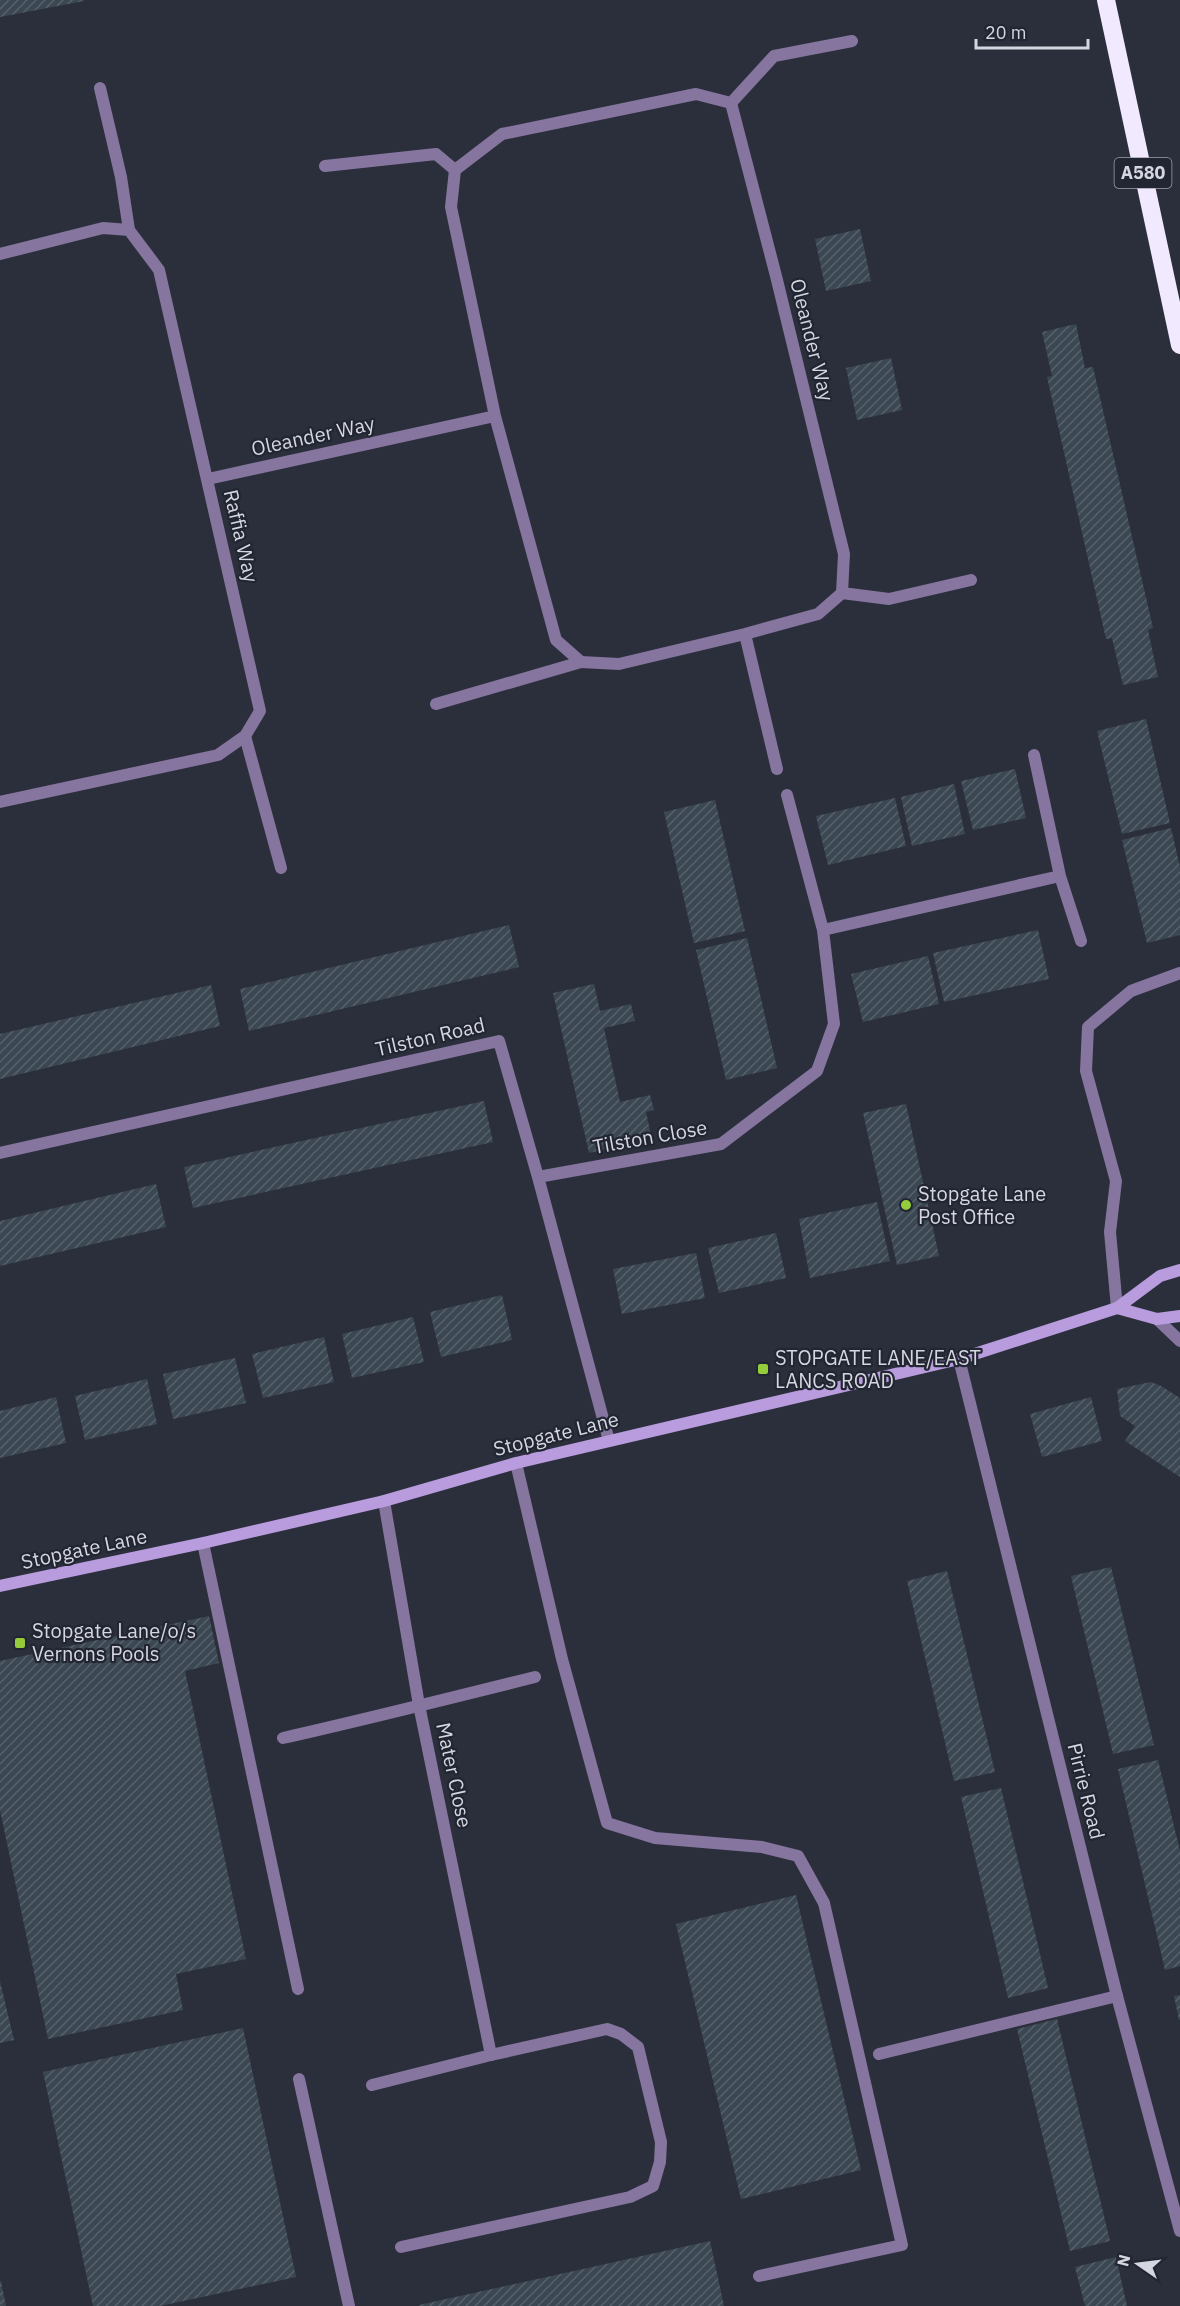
<svg xmlns="http://www.w3.org/2000/svg" width="1180" height="2306" viewBox="0 0 1180 2306" font-family="'IBM Plex Sans',sans-serif">
	<style>
		.building { fill: url(#building-hatch) }
		.lines { fill: none; stroke-linecap: round; stroke-linejoin: round }
		.lane { stroke: #86759f; stroke-width: 12 }
		.street { stroke: #86759f; stroke-width: 12 }
		.secondary { stroke: #b89cde; stroke-width: 12 }
		.highway { stroke: #f1e9fd; stroke-width: 18 }
		.poi-dot { fill: #95cc3b; stroke: #222532; stroke-width: 2 }
		.labels { text-anchor: middle; stroke-width: 4.5; stroke-linejoin: round; paint-order: stroke }
		.shield { fill: #222532; stroke: #9fa2ac; stroke-width: 1.5 }
		.shield-label { font-size: 18px; font-weight: bold; fill: #d5d7e0 }
		.street-label { font-size: 20px; fill: #d5d7e0; stroke: #222532 }
		.poi-label { font-size: 20px; fill: #d5d7e0; stroke: #222532; text-anchor: start }
	</style>
	<defs>
		<pattern id="building-hatch" width="6" height="6" patternUnits="userSpaceOnUse" patternTransform="scale(1.5)"><rect width="6" height="6" fill="#3b4752"/><path d="M-1 1l2-2M0 6l6-6M5 7l2-2" fill="none" stroke="#56616b"/></pattern>
	</defs>
	<rect width="100%" height="100%" fill="#2b2f3c"/>
	<path class="building" d="M 0,0 L 84,0 L 84,1 L 0,17 Z
		M 860,229 L 871,281 L 826,291 L 815,239 Z
		M 1076,324 L 1085,368 L 1093,367 L 1153,628 L 1148,630 L 1158,677 L 1123,685 L 1112,638 L 1106,639 L 1047,377 L 1052,376 L 1042,332 Z
		M 891,358 L 902,410 L 857,420 L 846,368 Z
		M 1146,719 L 1170,823 L 1122,834 L 1097,731 Z
		M 1015,769 L 1026,818 L 973,830 L 961,781 Z
		M 954,784 L 965,834 L 912,846 L 901,797 Z
		M 895,798 L 906,846 L 828,865 L 816,816 Z
		M 715,800 L 745,931 L 694,943 L 664,812 Z
		M 1171,828 L 1180,867 L 1180,935 L 1147,943 L 1122,840 Z
		M 509,925 L 519,967 L 249,1031 L 240,989 Z
		M 1038,930 L 1049,979 L 944,1002 L 933,953 Z
		M 747,938 L 777,1068 L 726,1080 L 696,950 Z
		M 928,956 L 939,1004 L 863,1022 L 851,974 Z
		M 594,984 L 600,1011 L 631,1004 L 635,1021 L 604,1028 L 620,1102 L 650,1095 L 654,1110 L 646,1112 L 651,1135 L 629,1140 L 630,1144 L 589,1153 L 553,993 Z
		M 211,985 L 220,1026 L 0,1079 L 0,1034 Z
		M 484,1101 L 493,1142 L 193,1208 L 184,1167 Z
		M 906,1104 L 939,1256 L 897,1265 L 863,1113 Z
		M 156,1184 L 166,1227 L 0,1266 L 0,1221 Z
		M 877,1202 L 890,1261 L 810,1278 L 799,1219 Z
		M 776,1233 L 786,1278 L 719,1293 L 708,1248 Z
		M 696,1253 L 705,1298 L 622,1314 L 613,1269 Z
		M 502,1295 L 512,1340 L 441,1357 L 430,1312 Z
		M 413,1317 L 424,1362 L 352,1378 L 342,1334 Z
		M 324,1337 L 334,1382 L 263,1398 L 252,1354 Z
		M 235,1358 L 246,1403 L 173,1419 L 163,1374 Z
		M 147,1379 L 157,1424 L 85,1440 L 75,1396 Z
		M 1151,1382 L 1161,1386 L 1180,1398 L 1180,1477 L 1125,1441 L 1135,1426 L 1120,1416 L 1117,1389 Z
		M 56,1397 L 66,1443 L 0,1458 L 0,1411 Z
		M 1091,1397 L 1102,1441 L 1042,1457 L 1030,1414 Z
		M 1111,1567 L 1154,1745 L 1113,1754 L 1071,1576 Z
		M 947,1571 L 995,1772 L 954,1781 L 907,1581 Z
		M 209,1616 L 219,1663 L 185,1671 L 246,1959 L 176,1974 L 183,2010 L 48,2039 L 0,1810 L 0,1661 Z
		M 1158,1760 L 1180,1851 L 1180,1966 L 1165,1970 L 1118,1769 Z
		M 1001,1788 L 1048,1988 L 1008,1998 L 961,1797 Z
		M 796,1895 L 861,2170 L 741,2199 L 676,1924 Z
		M 0,1981 L 14,2040 L 0,2043 Z
		M 1180,1995 L 1180,2020 L 1179,2020 L 1174,1996 Z
		M 1057,2019 L 1110,2241 L 1070,2251 L 1017,2029 Z
		M 243,2028 L 296,2277 L 160,2306 L 93,2306 L 43,2072 Z
		M 710,2241 L 724,2306 L 419,2306 L 419,2305 Z
		M 1116,2257 L 1127,2306 L 1085,2306 L 1075,2267 Z
		M 0,2281 L 1,2281 L 6,2306 L 0,2306 Z"/>
	<g class="lines">
		<path class="lane" d="M 100,88 L 121,177 L 129,230
			M 731,103 L 774,56 L 852,41
			M 325,166 L 436,154 L 455,170
			M 842,593 L 889,599 L 971,580
			M 436,704 L 581,662
			M 245,736 L 281,868
			M 1117,1308 L 1110,1232 L 1116,1181 L 1086,1071 L 1088,1027 L 1131,991 L 1180,973
			M 1157,1319 L 1180,1341
			M 516,1463 L 562,1659 L 607,1823 L 655,1838 L 762,1847 L 798,1856 L 824,1903 L 902,2245 L 759,2276
			M 203,1543 L 298,1989
			M 283,1738 C 367,1719 451,1698 535,1677
			M 879,2054 L 1117,1996
			M 299,2079 L 349,2306
			M 372,2085 L 491,2055 L 607,2029 L 621,2034 L 638,2047 L 661,2142 L 660,2162 L 653,2186 L 630,2197 L 401,2247"/>
		<path class="street" d="M 696,94 L 731,103 L 776,276 L 844,554 L 842,593 L 818,614 L 745,634 L 619,664 L 581,662 L 556,640 L 495,416 L 451,207 L 455,170 L 502,134 Z
			M 0,254 L 103,228 L 129,230 L 159,270 L 260,711 L 245,736 L 218,755 L 0,802
			M 208,479 L 495,416
			M 745,634 L 777,769
			M 1034,755 L 1060,876 L 1081,941
			M 823,930 L 1060,876
			M 0,1153 L 499,1041 L 538,1177 L 609,1441
			M 538,1177 L 721,1144 L 817,1071 L 834,1024 L 823,930 L 787,795
			M 959,1359 L 1117,1996 L 1180,2231
			M 384,1501 L 419,1705 L 491,2055"/>
		<path class="secondary" d="M 1117,1308 L 1157,1319 L 1180,1316
			M 0,1586 L 203,1543 L 384,1501 L 516,1463 L 959,1359 L 1117,1308 L 1160,1276 L 1180,1270"/>
		<path class="highway" d="M 1106,0 L 1180,345"/>
	</g>
	<g class="poi-dot">
		<circle cx="906" cy="1205" r="6"/>
		<rect x="757" y="1363" width="12" height="12" rx="3"/>
		<rect x="14" y="1637" width="12" height="12" rx="3"/>
	</g>
	<g class="labels">
		<rect class="shield" x="1114.5" y="158" width="57" height="30" rx="4.5"/>
		<g class="shield-label">
			<text x="1143" y="179">A580</text>
		</g>
		<g class="street-label">
			<text transform="translate(812 340) rotate(76)" y="7">Oleander Way</text>
			<text transform="translate(313 436) rotate(-12)" y="7">Oleander Way</text>
			<text transform="translate(241 536) rotate(77)" y="7">Raffia Way</text>
			<text transform="translate(430 1037) rotate(-13)" y="7">Tilston Road</text>
			<text transform="translate(650 1137) rotate(-10)" y="7">Tilston Close</text>
			<text transform="translate(556 1434) rotate(-14)" y="7">Stopgate Lane</text>
			<text transform="translate(84 1549) rotate(-12)" y="7">Stopgate Lane</text>
			<text transform="translate(454 1775) rotate(78)" y="7">Mater Close</text>
			<text transform="translate(1086 1791) rotate(76)" y="7">Pirrie Road</text>
		</g>
		<g class="poi-label">
			<text x="918" y="1201">Stopgate Lane<tspan x="918" dy="23">Post Office</tspan></text>
			<text x="775" y="1365">STOPGATE LANE/EAST<tspan x="775" dy="23">LANCS ROAD</tspan></text>
			<text x="32" y="1638">Stopgate Lane/o/s<tspan x="32" dy="23">Vernons Pools</tspan></text>
		</g>
	</g>
	<g transform="translate(1138 2264) rotate(284)" stroke="#222532" stroke-width="4.5" paint-order="stroke">
	<path d="M0-4.5L10 22L0 15L-10 22Z" fill="#d5d7e0"/>
	<text y="-9" font-size="16" font-weight="bold" text-anchor="middle" fill="#d5d7e0">N</text>
	</g>
	<path d="M976 39v9h112v-9" fill="none" stroke="#d5d7e0" stroke-width="3"/>
	<text x="985" y="39" font-size="18" fill="#d5d7e0" stroke="#222532" stroke-width="4.5" paint-order="stroke">20 m</text>
</svg>
